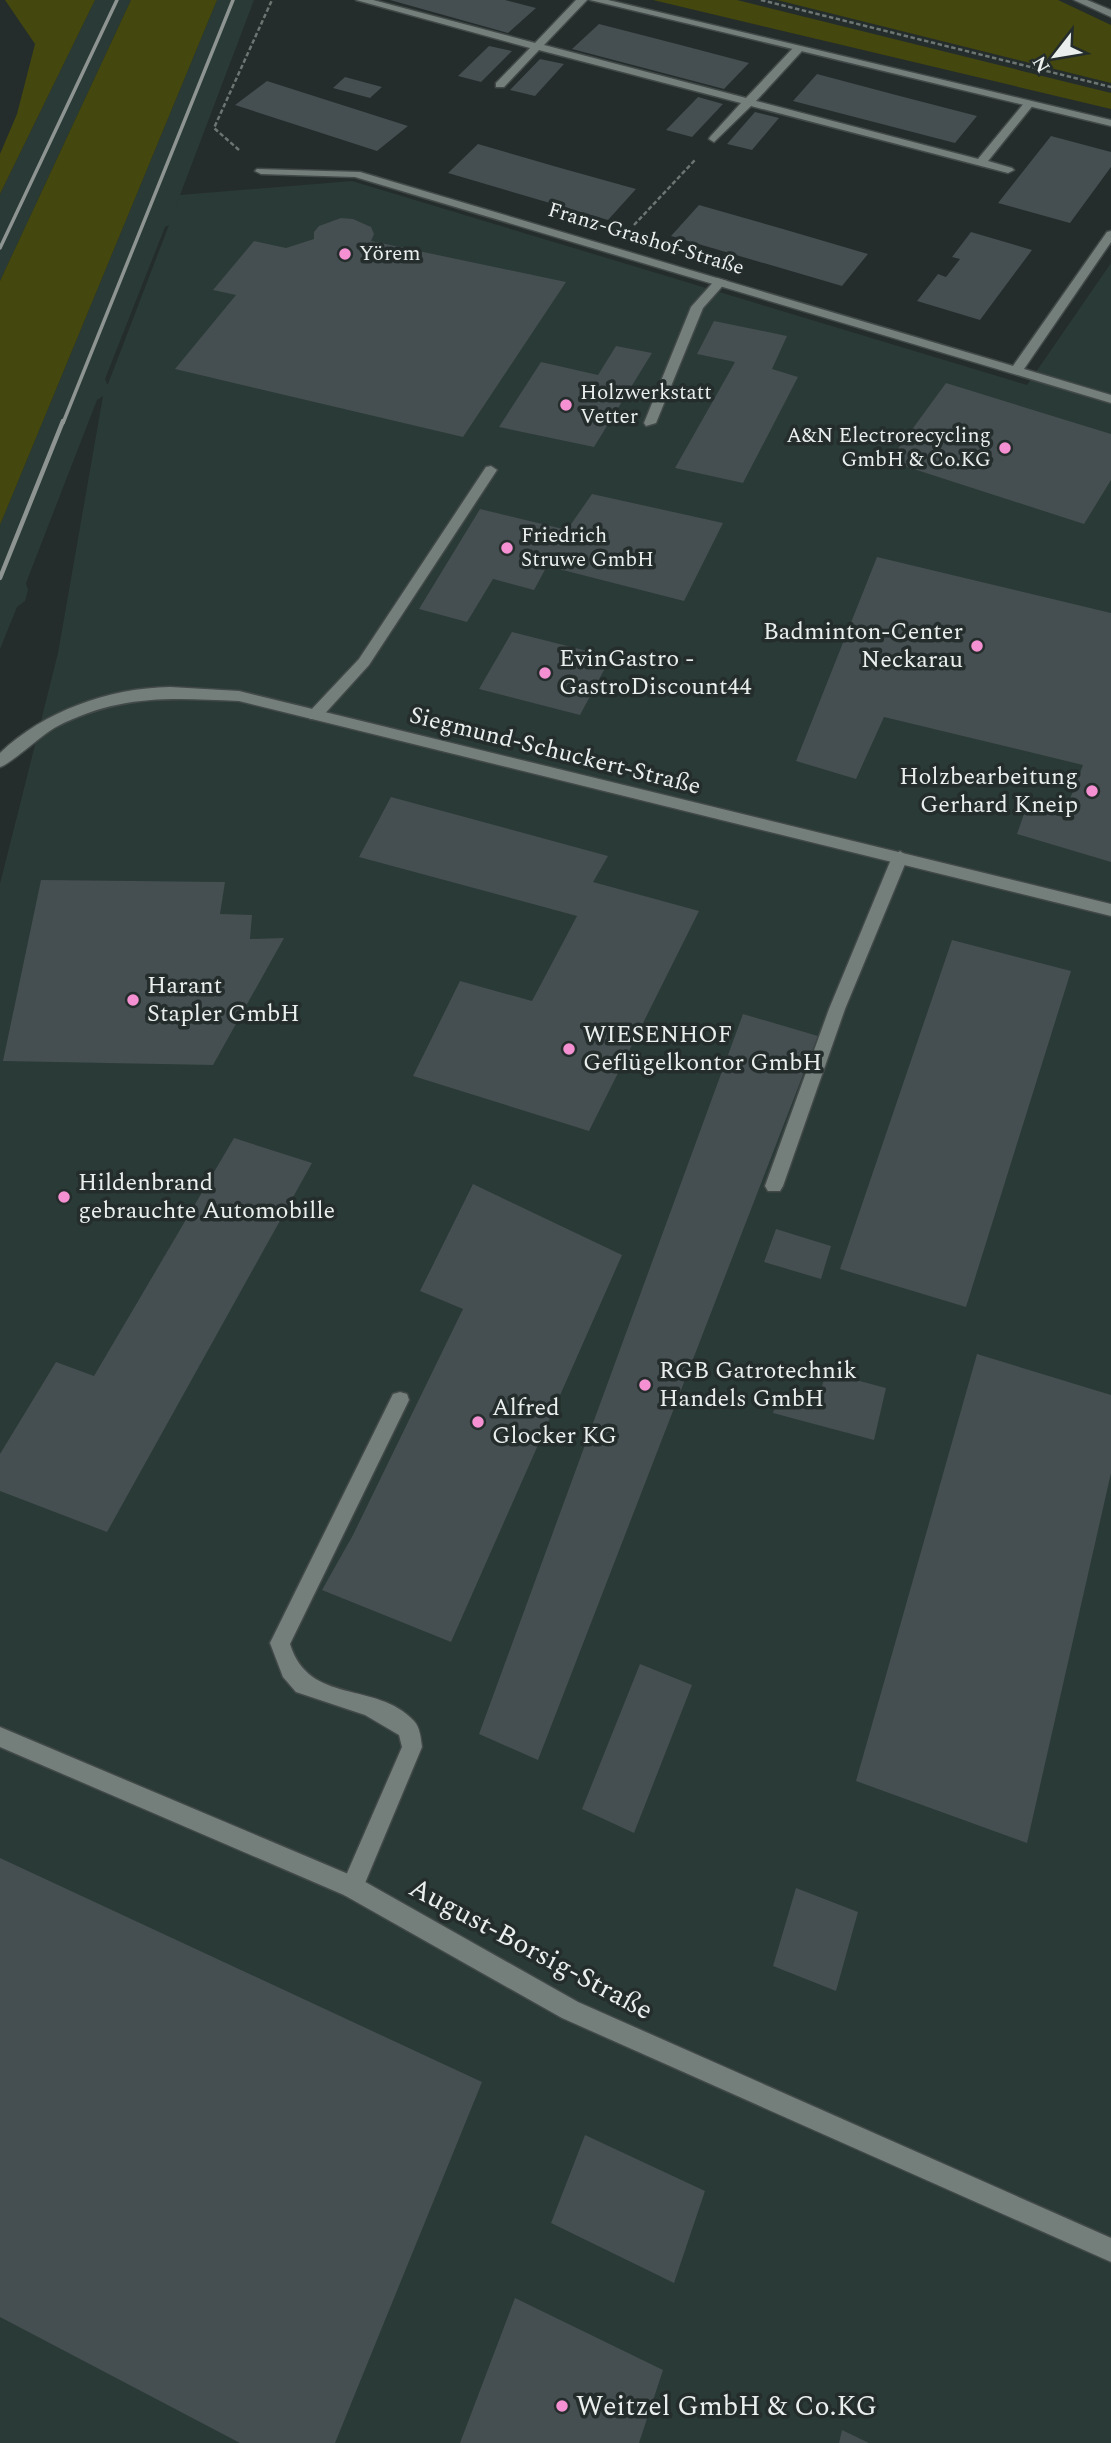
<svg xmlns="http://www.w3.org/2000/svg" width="1111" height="2443" font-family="Spectral,serif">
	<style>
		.built { fill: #2a3a36; fill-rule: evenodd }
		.green { fill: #44470e }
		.building { fill: #454e50 }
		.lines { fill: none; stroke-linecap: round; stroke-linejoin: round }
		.service-casing { stroke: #424948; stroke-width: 3 }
		.minor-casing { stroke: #424948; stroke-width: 3 }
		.path { stroke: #6d7573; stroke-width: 2.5; stroke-dasharray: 4.5 2.5; stroke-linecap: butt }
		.service { fill: #747f7c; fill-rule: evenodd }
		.minor { fill: #747f7c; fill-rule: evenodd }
		.rail-far1 { stroke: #8d9492; stroke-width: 3.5 }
		.rail { stroke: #8d9492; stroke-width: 4.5 }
		.poi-dot { fill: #f591d2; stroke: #242d2b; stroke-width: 2.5 }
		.labels { text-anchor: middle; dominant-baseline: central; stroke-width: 7; stroke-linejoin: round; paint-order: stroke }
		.far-street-label { font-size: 21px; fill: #eaefee; stroke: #242d2b }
		.far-poi-label { font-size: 21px; fill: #eaefee; stroke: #242d2b; text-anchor: start }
		.poi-label { font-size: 24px; fill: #eaefee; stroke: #242d2b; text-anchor: start }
		.street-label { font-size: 24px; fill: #eaefee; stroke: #242d2b }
		.near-street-label { font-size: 28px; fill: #eaefee; stroke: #242d2b }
		.near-poi-label { font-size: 28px; fill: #eaefee; stroke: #242d2b; text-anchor: start }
	</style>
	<rect width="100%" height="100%" fill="#242d2b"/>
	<!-- built -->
	<path class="built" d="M95,0h36l-131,281v-87z
		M217,0h37l-80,211 6,-16 172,-14 675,204 84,-122v2180h-1111v-1559l58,-231 45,-257 -6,4 -71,183 2,7 -3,11 -8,6 -17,42v-124zM169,225l-61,159h-1l-2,-5 60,-152z"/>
	<!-- green -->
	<path class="green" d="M5,0h90l-95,194v-40l17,-40 18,-70z
		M131,0h86l-217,525v-244z
		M653,0h84l374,93v16z
		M777,0h281l53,25v58z"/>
	<!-- building -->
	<path class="building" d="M390,0h115l31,8 -28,25z
		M599,24l74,19 76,20 -25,26 -152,-40z
		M489,46l23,5 -31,31 -23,-6z
		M540,59l24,5 -29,32 -25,-6z
		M817,74l79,21 81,21 -22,27 -162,-42z
		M345,77l37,10 -12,11 -37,-10z
		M267,81l141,45 -31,25 -142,-46z
		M698,97l25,7 -31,33 -26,-7z
		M755,112l24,6 -27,32 -25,-6z
		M1051,136l60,16v15l-41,56 -72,-20z
		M478,144l79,23 79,22 -28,31 -160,-47z
		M699,205l84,24 85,25 -26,32 -171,-50z
		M341,218l12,1 18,8 3,7 -3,7 195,41 -103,155 -288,-68 61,-74 -23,-5 41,-49 32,7 28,-9v-7l5,-6z
		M971,232l61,18 -52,70 -63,-19 21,-27 8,3 14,-18 -8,-2z
		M714,321l73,15 -15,33 26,8 -55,106 -68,-15 60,-106 -38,-8z
		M616,346l36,7 -58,94 -95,-20 42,-65 57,13z
		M946,383l165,51v46l-27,44 -195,-63z
		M592,494l131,29 -39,78 -137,-35 -13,24 -41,-11 -26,43 -48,-13 61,-100 87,21z
		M877,557l234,56v249l-94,-28 9,-26 37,9 20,-52 -199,-48 -28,62 -60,-18z
		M512,632l99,25 -31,58 -101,-26z
		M391,797l217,59 -15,26 106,29 -110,220 -176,-55 47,-95 72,20 45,-85 -218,-59z
		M41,880l184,2 -5,32 32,1 -2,24 34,-1 -71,127 -210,-4z
		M952,940l119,31 -105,336 -126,-38z
		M743,1014l75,22 -280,724 -59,-26z
		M234,1138l78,25 -205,369 -107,-41v-37l56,-92 38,14z
		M473,1184l149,71 -171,387 -129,-52 31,-55 110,-226 -43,-18z
		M776,1229l55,17 -10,33 -57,-17z
		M977,1354l134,41v78l-84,370 -171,-62z
		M826,1372l60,16 -12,52 -101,-27 6,-21 39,9z
		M640,1664l52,21 -58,148 -52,-24z
		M0,1858l482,224 -147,361h-95l-240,-126z
		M796,1888l62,24 -22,79 -63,-25z
		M585,2135l120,56 -31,92 -123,-60z
		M515,2298l148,72 -24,73h-179z
		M842,2430l27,13h-30z"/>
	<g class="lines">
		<!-- service casing -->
		<g class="service-casing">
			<path id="service" d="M356,0h17l162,43 41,-43h11l-43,45 202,53 48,-51h8v4l-46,50 222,58 47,-57 9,2 -46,57 24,7 2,2 -6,3 -257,-67 -37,36 -5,-3 1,-2 31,-34 -202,-53 -35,37h-8v-4l34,-35z
				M1074,0h13l24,10v7z
				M717,278l10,3 -24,27 -47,115 -10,3 -2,-3 47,-116z
				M491,466l6,4 -128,195 -49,54h-10v-8l49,-52 127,-192z
				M900,851l8,6 -63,152 -62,177 -3,5h-12l-3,-5 64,-177 63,-152z
				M400,1392l7,2 2,6 -119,244c19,62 86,36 124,77 6,6 7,18 8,26l-62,148 -8,3 -8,-3 -3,-8 61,-140 -3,-12 -34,-20 -69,-23 -13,-15 -13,-34 123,-249z"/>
		</g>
		<!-- minor casing -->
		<g class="minor-casing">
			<path id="minor" d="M590,0h18l503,120v6z
				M257,169l103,3 653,194 94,-134 4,-1v11l-87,127 87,26v8l-756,-226 -94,-3 -6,-3z
				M170,687l69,4 872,213v12l-872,-215c-69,-3 -119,-7 -183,26 -15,8 -45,37 -56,40v-14c44,-42 109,-65 170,-66z
				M0,1727l360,152 218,123 533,236v24l-549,-244 -218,-123 -344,-148z"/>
		</g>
		<!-- path -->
		<path class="path" d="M761,0l350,87
			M239,150l-25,-22 58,-128
			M634,225l61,-65"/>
		<!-- service -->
		<use href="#service" class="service"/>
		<!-- minor -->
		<use href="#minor" class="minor"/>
		<!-- rail-far1 -->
		<path class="rail-far1" d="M0,248l117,-248
			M63,423l170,-423"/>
		<!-- rail -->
		<path class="rail" d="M0,578l63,-157"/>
	</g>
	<!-- markers -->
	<g class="poi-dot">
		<circle cx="345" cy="254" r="7"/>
		<circle cx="566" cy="405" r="7"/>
		<circle cx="1005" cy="448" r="7"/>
		<circle cx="507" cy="548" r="7"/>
		<circle cx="977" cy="646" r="7"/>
		<circle cx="545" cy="673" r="7"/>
		<circle cx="1092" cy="791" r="7"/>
		<circle cx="133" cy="1000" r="7"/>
		<circle cx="569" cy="1049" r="7"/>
		<circle cx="64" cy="1197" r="7"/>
		<circle cx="645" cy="1385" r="7"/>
		<circle cx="478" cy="1422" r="7"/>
		<circle cx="562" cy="2406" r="7"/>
	</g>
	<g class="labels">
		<!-- far-street labels -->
		<g class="far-street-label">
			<text transform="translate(646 239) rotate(17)">Franz-Grashof-Straße</text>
		</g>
		<!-- far-poi labels -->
		<g class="far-poi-label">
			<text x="359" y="254">Yörem</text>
			<text x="580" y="393">Holzwerkstatt<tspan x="580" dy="24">Vetter</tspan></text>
			<text x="991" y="436" text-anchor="end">A&amp;N Electrorecycling<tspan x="991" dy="24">GmbH &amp; Co.KG</tspan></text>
			<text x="521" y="536">Friedrich<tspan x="521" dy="24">Struwe GmbH</tspan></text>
		</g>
		<!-- poi labels -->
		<g class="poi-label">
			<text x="963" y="632" text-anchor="end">Badminton-Center<tspan x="963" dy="28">Neckarau</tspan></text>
			<text x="559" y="659">EvinGastro -<tspan x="559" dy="28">GastroDiscount44</tspan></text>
			<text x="1078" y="777" text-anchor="end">Holzbearbeitung<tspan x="1078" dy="28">Gerhard Kneip</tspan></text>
			<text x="147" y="986">Harant<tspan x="147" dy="28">Stapler GmbH</tspan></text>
			<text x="583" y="1035">WIESENHOF<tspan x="583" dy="28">Geflügelkontor GmbH</tspan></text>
			<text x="78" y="1183">Hildenbrand<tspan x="78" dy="28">gebrauchte Automobille</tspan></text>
			<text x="659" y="1371">RGB Gatrotechnik<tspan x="659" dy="28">Handels GmbH</tspan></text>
			<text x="492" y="1408">Alfred<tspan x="492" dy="28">Glocker KG</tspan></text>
		</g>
		<!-- street labels -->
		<g class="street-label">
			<text transform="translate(555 751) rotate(14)">Siegmund-Schuckert-Straße</text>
		</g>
		<!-- near-street labels -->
		<g class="near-street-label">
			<text transform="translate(531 1949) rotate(28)">August-Borsig-Straße</text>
		</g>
		<!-- near-poi labels -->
		<g class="near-poi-label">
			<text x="576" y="2406">Weitzel GmbH &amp; Co.KG</text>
		</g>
	</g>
	<!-- north arrow -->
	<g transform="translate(1055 56) rotate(239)" stroke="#242d2b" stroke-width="5" paint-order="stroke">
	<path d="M0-5L12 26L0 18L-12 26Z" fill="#eaefee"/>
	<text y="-10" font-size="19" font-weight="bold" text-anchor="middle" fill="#eaefee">N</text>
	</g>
</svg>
